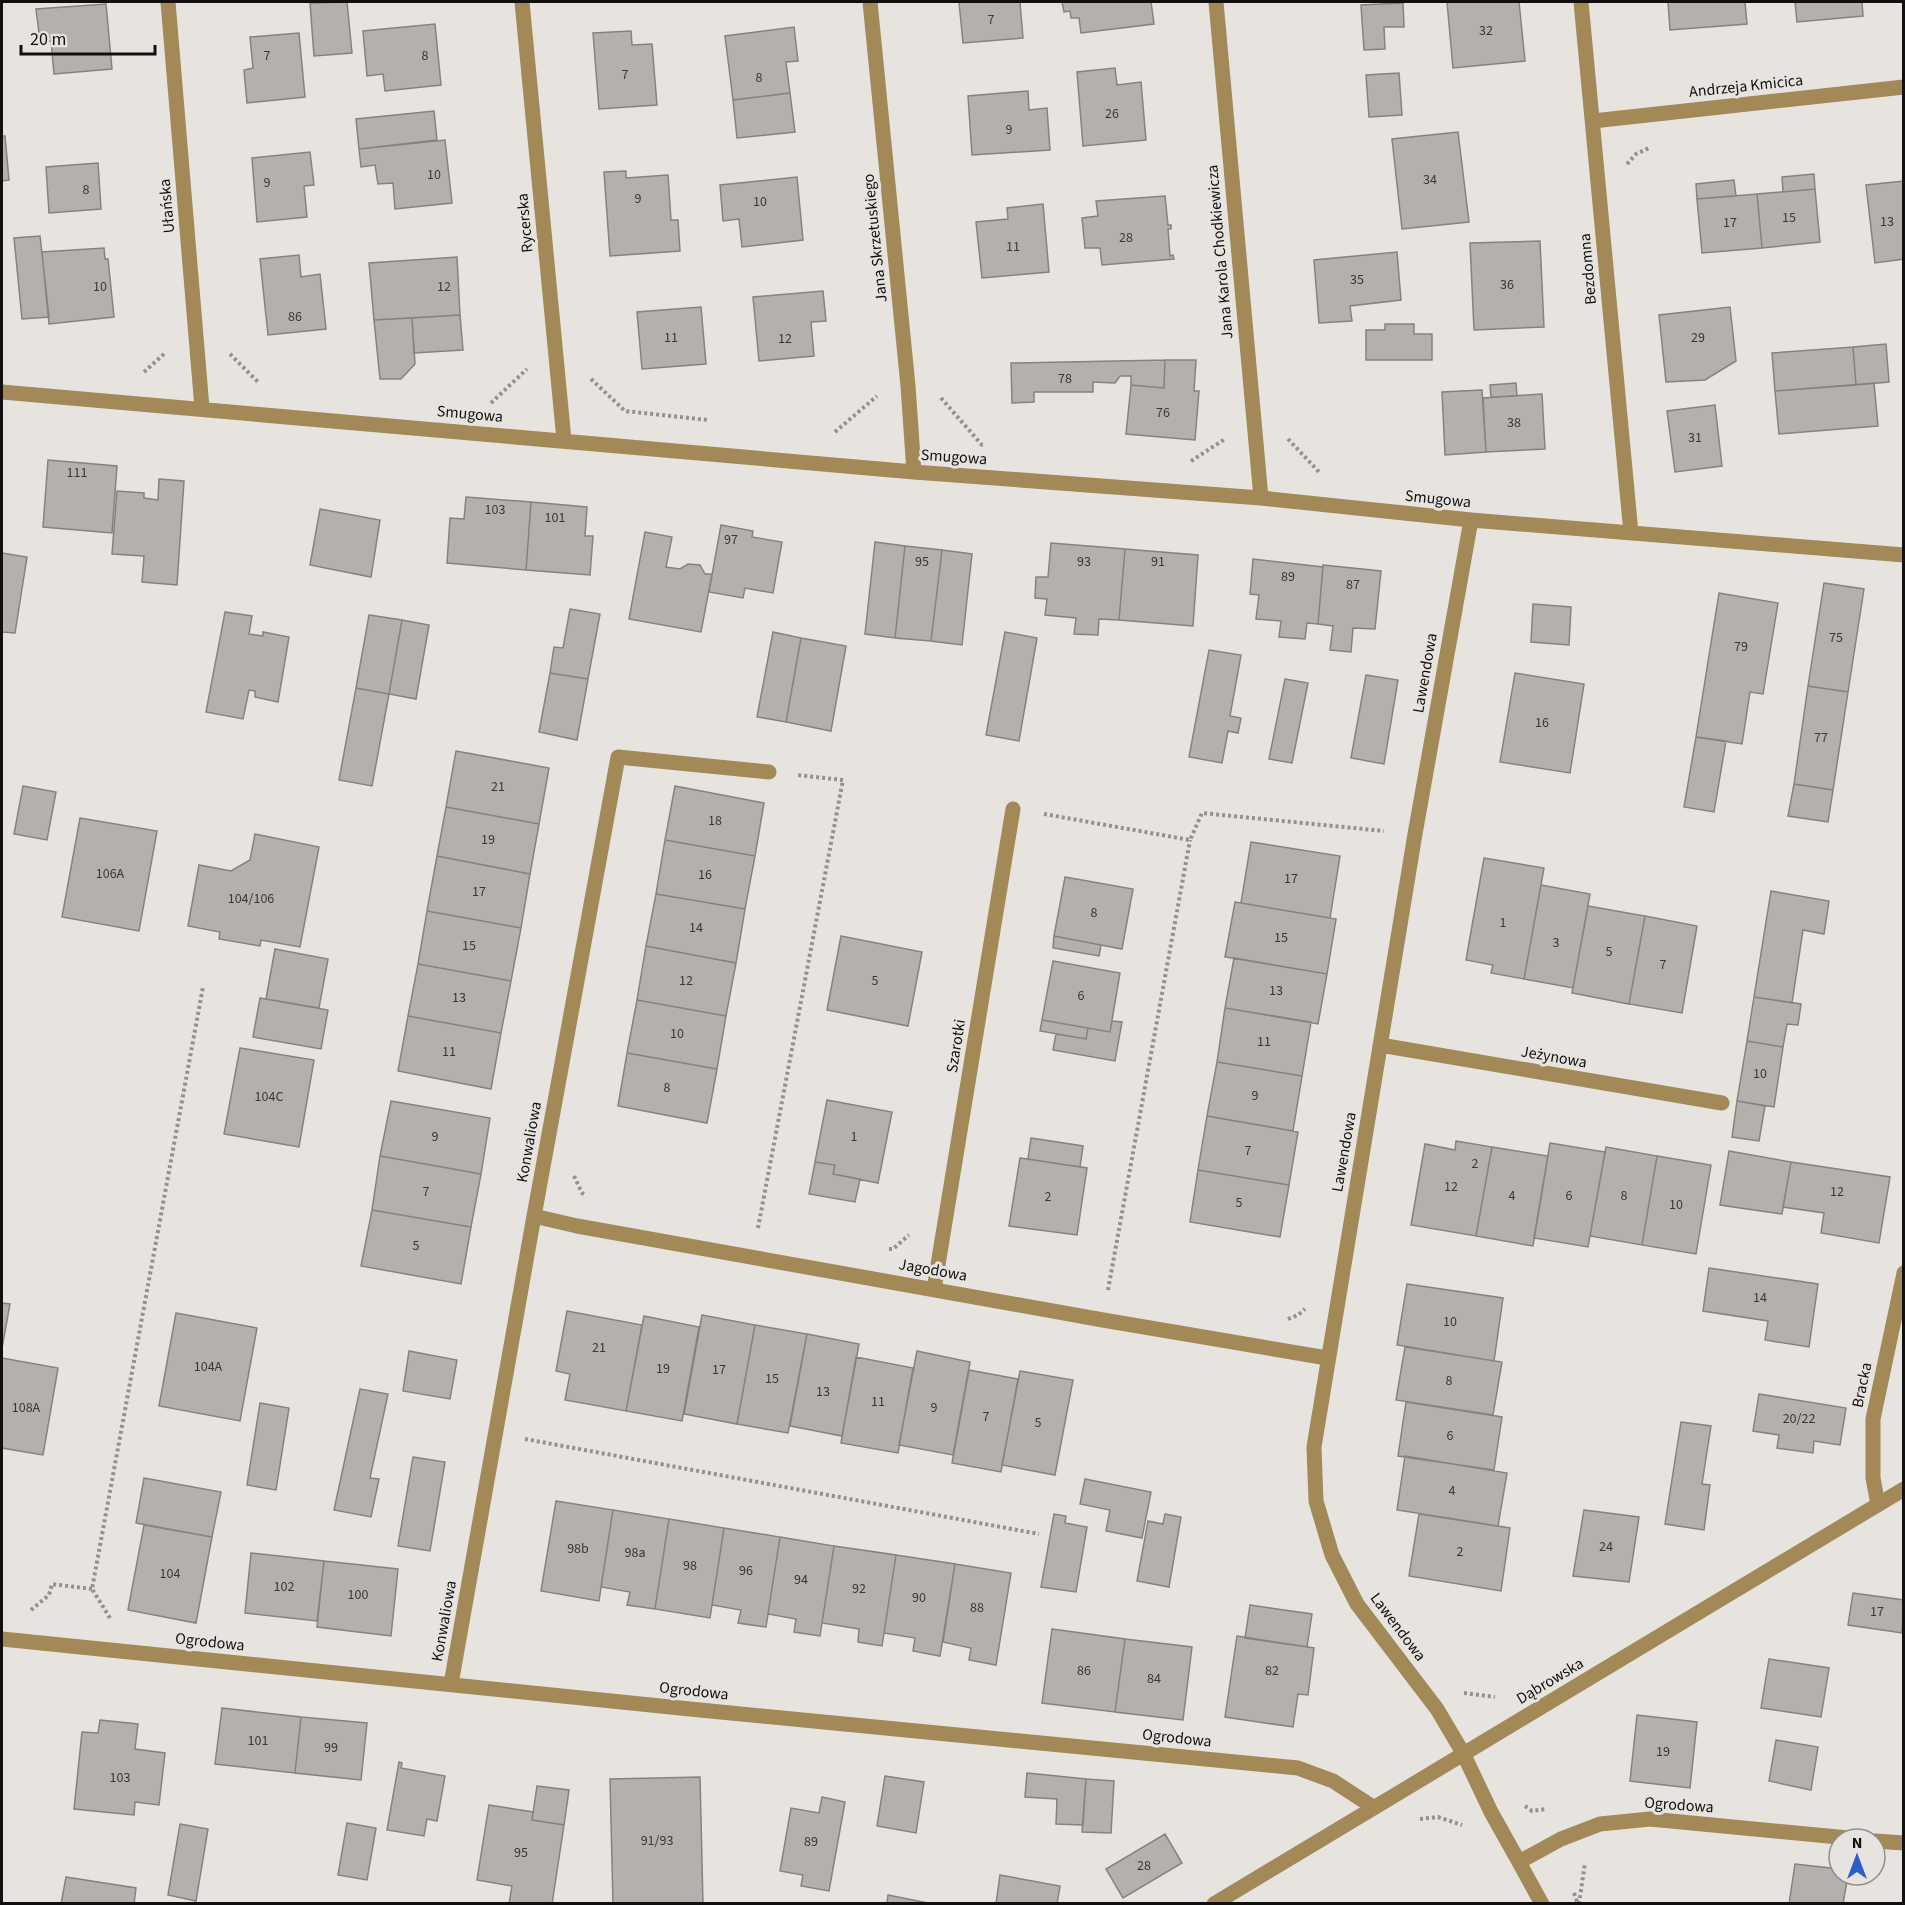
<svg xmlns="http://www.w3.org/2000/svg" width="1905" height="1905" font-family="'Source Sans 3',sans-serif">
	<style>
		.building { fill: #b4b1ac; stroke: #85837e; stroke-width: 1.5 }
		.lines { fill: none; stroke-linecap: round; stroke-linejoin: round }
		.path { stroke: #93918d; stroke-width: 4; stroke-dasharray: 3 3; stroke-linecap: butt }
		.minor { stroke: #a28957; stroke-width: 15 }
		.labels { text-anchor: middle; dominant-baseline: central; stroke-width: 6; stroke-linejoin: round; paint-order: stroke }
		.number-label { font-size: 14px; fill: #3a3836 }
		.street-label { font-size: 16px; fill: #11100e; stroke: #e7e4df }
	</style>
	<rect width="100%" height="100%" fill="#e7e4df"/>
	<!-- building -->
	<path class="building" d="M347,2l5,51 -38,3 -4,-53z
		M959,2h61l3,36 -60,5z
		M1062,2h89l3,22 -73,9 -2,-15h-8l-1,-7 -6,1z
		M1447,2h72l6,59 -72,7z
		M1668,2h77l2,22 -77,6z
		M1795,2h67l1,14 -66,6z
		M1403,3l1,24h-20l1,22 -21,1 -3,-45z
		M106,4l6,65 -58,5 -3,-33h-11l-4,-32z
		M435,24l6,61 -56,6 -2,-17 -16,2 -4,-45z
		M794,27l4,34 -12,1 4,31 -57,7 -8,-64z
		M631,31l1,14 20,-1 5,61 -58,4 -6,-76z
		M299,33l6,64 -58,6 -3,-33 9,-2 -3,-31z
		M1115,68l2,17 24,-3 5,58 -63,6 -6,-74z
		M1399,73l3,42 -33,2 -3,-42z
		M1028,91l1,19 18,-2 3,42 -78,5 -4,-59z
		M790,93l5,39 -58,6 -4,-38z
		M434,111l3,29 -78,9 -3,-30z
		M1458,132l11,90 -67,7 -10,-90z
		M2,136h3l4,44 -7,1z
		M445,140l7,63 -57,6 -2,-26 -15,1 -3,-19 -14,2 -2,-18z
		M310,152l4,33 -10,1 3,31 -50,5 -5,-64z
		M98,163l3,46 -52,4 -3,-46z
		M626,171v7l42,-3 3,45h7l2,31 -70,5 -6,-84z
		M1814,174l1,15 -32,3 -1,-15z
		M797,177l6,63 -61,7 -3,-28 -16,2 -3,-36z
		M1734,180l2,16 -39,3 -1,-15z
		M1904,181v78l-29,4 -9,-78z
		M1815,189l5,53 -58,6 -5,-54z
		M1757,194l5,54 -60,5 -5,-54z
		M1165,196l3,29h3v4h-3l2,27 3,-1 1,4 -72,6 -2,-17h-15l-3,-30 16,-2 -2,-15z
		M1043,204l6,68 -67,6 -6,-56 32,-3 -1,-11z
		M40,236l9,81 -27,2 -8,-81z
		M1540,241l4,86 -70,3 -4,-87z
		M104,248l1,11h3l6,58 -65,7 -7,-72z
		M1397,252l4,48 -51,6 2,15 -33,2 -5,-63z
		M299,255l2,22 19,-3 6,55 -58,6 -8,-76z
		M457,257l3,58 -86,5 -5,-57z
		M823,291l3,30 -15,1 3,34 -55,5 -6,-64z
		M701,307l5,57 -64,5 -5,-57z
		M1730,307l6,54 -31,19 -39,2 -7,-67z
		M460,315l3,35 -49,3 -2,-35z
		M412,318l3,46 -14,15h-21l-6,-59z
		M1385,324h29v10h18v26h-66v-30h19z
		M1886,344l3,38 -33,3 -3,-38z
		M1853,347l3,38 -81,6 -3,-38z
		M1165,360l-1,28 -33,-3v-9h-11l-5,7 -22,-1v10h-59v10l-22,1 -1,-40z
		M1165,360h31l-2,31h5l-4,49 -69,-6 5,-49 33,3z
		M1516,383l1,13 -26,1 -1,-12z
		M1874,383l4,43 -99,8 -4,-43z
		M1482,390l4,62 -41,3 -3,-63z
		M1542,394l3,55 -59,3 -3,-54z
		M1715,405l7,61 -47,6 -8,-61z
		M48,460l69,6 -5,67 -69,-6z
		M159,479l25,2 -7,104 -35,-3 2,-26 -32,-2 5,-63 27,2v5l14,2z
		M466,497l65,5 -5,68 -79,-7 3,-45 14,1z
		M531,502l56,5 -2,29h8l-3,39 -64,-5z
		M320,509l60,11 -9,57 -61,-12z
		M721,525l32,6 -1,6 30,5 -9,51 -28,-5 -2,10 -34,-6z
		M645,532l27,5 -6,30 14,2 8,-5 12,1 5,9h7l-11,58 -72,-13z
		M875,542l30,4 -10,92 -30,-4z
		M1051,543l74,6 -6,71 -20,-1 -1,16 -24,-1 2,-16 -31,-3 2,-16 -12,-1 1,-21h12z
		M905,546l37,4 -11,91 -36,-3z
		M1125,549l73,6 -5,71 -74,-6z
		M942,550l30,4 -10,91 -31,-4z
		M2,553l25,4 -12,76 -13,-1z
		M1253,559l70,8 -5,57 -11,-1 -2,16 -26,-2 2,-16 -25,-2 3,-24 -9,-1z
		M1323,565l58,6 -6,58 -22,-1 -2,24 -21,-2 3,-24 -15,-2z
		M1824,583l40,6 -16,103 -40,-6z
		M1719,593l59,10 -15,91 -13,-2 -8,52 -46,-7z
		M1533,604l38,3 -2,38 -38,-3z
		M570,609l30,5 -12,65 -38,-6 4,-26 9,1z
		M225,612l27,4 -3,18 14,2v-4l26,5 -11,65 -23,-5v-6l-6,-1 -6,29 -37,-7z
		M369,615l33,5 -13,74 -33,-6z
		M402,620l27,5 -13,74 -27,-5z
		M773,632l28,6 -15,84 -29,-5z
		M1005,632l32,6 -18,103 -33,-6z
		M801,638l45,8 -15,85 -45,-9z
		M1209,650l32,5 -11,61 11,2 -3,15 -10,-2 -6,32 -33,-6z
		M550,673l38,6 -11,61 -38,-8z
		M1515,673l69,11 -14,89 -70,-11z
		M1366,675l32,5 -14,84 -33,-6z
		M1285,679l23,4 -16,80 -23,-4z
		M1808,686l40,6 -15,98 -39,-6z
		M356,688l33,6 -17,92 -33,-6z
		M1696,737l30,4 -12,71 -30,-5z
		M456,751l93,17 -10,56 -93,-17z
		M1794,784l39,6 -5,32 -40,-6z
		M23,786l33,6 -9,48 -33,-6z
		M675,786l89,17 -9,53 -90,-16z
		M446,807l93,17 -9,50 -93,-18z
		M80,818l77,13 -18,100 -77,-14z
		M255,834l64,13 -19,100 -39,-7 -1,6 -41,-7 1,-7 -32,-6 11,-61 32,6 19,-11z
		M665,840l90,16 -10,53 -89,-15z
		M1251,842l89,14 -10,62 -89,-15z
		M437,856l93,18 -9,54 -94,-17z
		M1484,858l60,10 -20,111 -33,-6 2,-8 -27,-5z
		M1065,877l68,12 -11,60 -68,-13z
		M1541,885l49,9 -17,94 -49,-9z
		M1771,891l58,10 -5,33 -21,-4 -11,73 -38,-6z
		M656,894l89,15 -9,54 -90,-17z
		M1235,902l101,17 -9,55 -102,-17z
		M1588,906l57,10 -16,88 -57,-11z
		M427,911l94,17 -10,53 -93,-17z
		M1645,916l52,10 -15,87 -53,-9z
		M841,936l81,16 -14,74 -81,-16z
		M1054,936l47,9 -2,11 -46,-8z
		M646,946l90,17 -10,53 -89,-16z
		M275,949l53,10 -9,49 -53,-9z
		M1234,958l93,16 -9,50 -93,-16z
		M1053,961l67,12 -10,59 -68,-12z
		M418,964l93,17 -10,52 -93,-17z
		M1754,997l47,7 -3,21 -11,-1 -4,23 -36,-6z
		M260,998l68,12 -7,39 -68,-12z
		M637,1000l89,16 -9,53 -90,-16z
		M1225,1008l86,14 -9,54 -85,-14z
		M408,1016l93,17 -10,56 -93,-18z
		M1042,1020l46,8 -2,11 -46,-8z
		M1112,1021l10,1 -7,39 -62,-11 3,-16 30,5 2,-11 22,4z
		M1747,1041l36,6 -9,60 -37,-6z
		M240,1048l74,12 -15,87 -75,-13z
		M627,1053l90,16 -10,54 -89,-17z
		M1217,1062l85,14 -9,55 -86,-15z
		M827,1100l65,12 -14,71 -45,-9 2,-9 -20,-3z
		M391,1101l99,17 -9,56 -101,-18z
		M1737,1101l28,5 -6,35 -27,-4z
		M1207,1116l91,16 -9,53 -91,-15z
		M1031,1138l52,8 -3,21 -52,-8z
		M1456,1141l36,6 -16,89 -65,-11 14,-81 30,6z
		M1550,1143l55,9 -17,95 -54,-9z
		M1492,1147l56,9 -15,90 -57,-10z
		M1606,1147l51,9 -15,89 -52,-9z
		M1729,1151l62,11 -9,52 -62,-9z
		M380,1156l101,18 -10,53 -99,-17z
		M1657,1156l54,9 -15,89 -54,-9z
		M1020,1158l67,10 -10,67 -68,-9z
		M815,1162l20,3 -2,9 27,5 -5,23 -46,-8z
		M1791,1162l99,15 -11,66 -58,-10 3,-20 -41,-6z
		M1198,1170l91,15 -9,52 -90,-15z
		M372,1210l99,17 -10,57 -100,-18z
		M1709,1268l109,16 -9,63 -44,-7 3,-19 -65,-10z
		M1407,1284l96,14 -9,63 -97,-16z
		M2,1303l8,1 -8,44z
		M567,1311l75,14 -16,86 -61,-11 5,-26 -14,-3z
		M176,1313l81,15 -17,93 -81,-15z
		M702,1315l53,10 -18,99 -53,-10z
		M644,1316l55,11 -17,94 -56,-10z
		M755,1325l52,9 -19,99 -51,-9z
		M807,1334l52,10 -17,92 -52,-10z
		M1405,1347l97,15 -9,53 -97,-15z
		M409,1351l48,9 -7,39 -47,-8z
		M917,1351l53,11 -17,93 -54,-10z
		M856,1357l57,11 -15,85 -57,-10z
		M2,1358l56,10 -15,87 -41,-7z
		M969,1370l49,9 -17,93 -49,-9z
		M1020,1371l53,9 -18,95 -53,-10z
		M360,1389l28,5 -18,84 9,1 -8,38 -37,-7z
		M1759,1394l87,14 -6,37 -26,-4 -1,12 -36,-5 2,-13 -26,-4z
		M1406,1402l96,15 -8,53 -96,-14z
		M260,1403l29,5 -13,82 -29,-5z
		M1681,1422l30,4 -9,58 8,1 -6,45 -39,-6z
		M1405,1456l102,17 -9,53 -101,-16z
		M413,1457l32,5 -15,89 -32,-5z
		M144,1478l77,14 -9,45 -76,-14z
		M1085,1479l66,13 -9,46 -36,-7 4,-21 -30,-6z
		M556,1501l57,9 -14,91 -58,-10z
		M613,1510l56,9 -14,90 -28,-4 3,-13 -29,-5z
		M1584,1510l55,7 -10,65 -56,-6z
		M1054,1514l12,2 -1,7 22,4 -11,65 -35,-5z
		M1165,1514l16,3 -12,70 -32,-6 11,-60 15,3z
		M1419,1514l91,14 -9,63 -92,-15z
		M669,1519l55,9 -14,90 -55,-9z
		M144,1525l68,12 -16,86 -68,-13z
		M724,1528l56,9 -14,90 -28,-4 3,-13 -29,-5z
		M780,1537l54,9 -14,90 -26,-4 2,-13 -28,-5z
		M834,1546l62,9 -14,91 -24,-4 1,-13 -37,-6z
		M251,1553l73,8 -7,60 -72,-8z
		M896,1555l59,9 -15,92 -27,-5 2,-13 -31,-5z
		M324,1561l74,8 -7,67 -74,-9z
		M955,1564l56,9 -15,92 -27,-5 2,-12 -28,-6z
		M1853,1593l51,7 -2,33 -54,-8z
		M1250,1605l62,9 -5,33 -62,-9z
		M1052,1629l73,10 -10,73 -73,-9z
		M1237,1636l77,12 -6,47 -10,-1 -5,33 -68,-10z
		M1125,1639l67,8 -9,73 -68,-8z
		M1769,1659l60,9 -8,49 -60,-9z
		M222,1708l79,9 -6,56 -80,-9z
		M1637,1715l60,7 -7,66 -60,-7z
		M301,1717l66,6 -6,57 -66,-7z
		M100,1720l38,4 -3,25 30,4 -6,52 -24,-3 -1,13 -60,-6 8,-77 16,1z
		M1776,1740l42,7 -7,43 -42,-9z
		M399,1762l3,1 -1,5 44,8 -8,45 -10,-2 -3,17 -37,-6z
		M1027,1773l59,6 -3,46 -27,-1 1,-25 -32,-2z
		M885,1776l39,6 -8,51 -39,-7z
		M700,1777l3,127h-90l-3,-125z
		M1086,1779l28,2 -3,52 -29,-1z
		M537,1786l32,4 -5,35 -32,-5z
		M822,1797l23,5 -16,89 -28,-5 2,-11 -23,-4 11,-63 28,5z
		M489,1805l44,7 -1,8 32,5 -12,79h-43l3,-18 -35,-6z
		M347,1823l29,5 -9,52 -29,-5z
		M180,1824l28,5 -12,72 -28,-6z
		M1165,1834l17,29 -59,35 -17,-29z
		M1795,1864l44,5v6h9l-5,29h-54z
		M1000,1875l60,11 -3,18h-61z
		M66,1877l70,11 -2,16h-73z
		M888,1895l45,9h-46z"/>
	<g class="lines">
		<!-- path -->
		<path class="path" d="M1627,164l9,-10 13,-6
			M230,354l29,29
			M144,372l21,-19
			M591,379l34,32 83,9
			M941,398l41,47h2
			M491,403l36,-34
			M835,432l42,-36
			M1288,439l32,34
			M1191,461l34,-22
			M1044,814l146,26 12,-27 182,18
			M574,1176l8,17 4,2
			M758,1228l85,-448 -46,-5
			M889,1249h4l16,-14
			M1108,1290l82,-450
			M1288,1319l10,-4 7,-6
			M525,1439l514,95
			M31,1610l18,-15 3,-11 40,5
			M110,1618l-18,-29 111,-602
			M1464,1693l31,4
			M1525,1806l7,5 14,-2
			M1420,1819l18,-2 24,8
			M1574,1893l4,11
			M1579,1904l6,-41"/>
		<!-- minor -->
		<path class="minor" d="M168,2l34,406
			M522,2l42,438
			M870,2l38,384 6,86
			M1216,2l45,496
			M1581,2l50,531
			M1593,121l311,-34
			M2,392l912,80 347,26 210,22 433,35
			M1471,520l-56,314 -101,613 2,54 16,54 25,49 80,105 26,44 28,59 28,50 42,-23 39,-15 50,-5 209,20
			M1380,1045l342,58
			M534,1216l43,10 526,94 224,38
			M934,1289l79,-480
			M1878,1505l-5,-27v-59l31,-146
			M2,1639l698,71 598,58 35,13 40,26
			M451,1684l83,-468 84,-459 151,15
			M1875,1841l29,2
			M1519,1862l23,42
			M1214,1904l690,-415"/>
	</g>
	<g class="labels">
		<!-- number labels -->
		<g class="number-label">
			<text x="991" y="20">7</text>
			<text x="1486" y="31">32</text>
			<text x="267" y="56">7</text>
			<text x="425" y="56">8</text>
			<text x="625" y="75">7</text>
			<text x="759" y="78">8</text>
			<text x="1112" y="114">26</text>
			<text x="1009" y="130">9</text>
			<text x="434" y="175">10</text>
			<text x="1430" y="180">34</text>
			<text x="267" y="183">9</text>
			<text x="86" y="190">8</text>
			<text x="638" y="199">9</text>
			<text x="760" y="202">10</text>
			<text x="1789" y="218">15</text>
			<text x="1887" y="222">13</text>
			<text x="1730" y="223">17</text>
			<text x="1126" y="238">28</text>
			<text x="1013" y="247">11</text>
			<text x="1357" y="280">35</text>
			<text x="1507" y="285">36</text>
			<text x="100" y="287">10</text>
			<text x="444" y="287">12</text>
			<text x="295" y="317">86</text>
			<text x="671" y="338">11</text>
			<text x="1698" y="338">29</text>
			<text x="785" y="339">12</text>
			<text x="1065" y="379">78</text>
			<text x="1163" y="413">76</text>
			<text x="1514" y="423">38</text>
			<text x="1695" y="438">31</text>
			<text x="77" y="473">111</text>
			<text x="495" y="510">103</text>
			<text x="555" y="518">101</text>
			<text x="731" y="540">97</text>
			<text x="922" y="562">95</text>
			<text x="1084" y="562">93</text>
			<text x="1158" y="562">91</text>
			<text x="1288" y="577">89</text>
			<text x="1353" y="585">87</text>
			<text x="1836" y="638">75</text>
			<text x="1741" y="647">79</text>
			<text x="1542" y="723">16</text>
			<text x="1821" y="738">77</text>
			<text x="498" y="787">21</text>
			<text x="715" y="821">18</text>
			<text x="488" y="840">19</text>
			<text x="110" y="874">106A</text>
			<text x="705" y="875">16</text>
			<text x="1291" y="879">17</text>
			<text x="479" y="892">17</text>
			<text x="251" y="899">104/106</text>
			<text x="1094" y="913">8</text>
			<text x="1503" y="923">1</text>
			<text x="696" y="928">14</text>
			<text x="1281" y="938">15</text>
			<text x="1556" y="943">3</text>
			<text x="469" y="946">15</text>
			<text x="1609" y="952">5</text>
			<text x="1663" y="965">7</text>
			<text x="686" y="981">12</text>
			<text x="875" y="981">5</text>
			<text x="1276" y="991">13</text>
			<text x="1081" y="996">6</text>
			<text x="459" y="998">13</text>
			<text x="677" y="1034">10</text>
			<text x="1264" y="1042">11</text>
			<text x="449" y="1052">11</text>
			<text x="1760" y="1074">10</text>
			<text x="667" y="1088">8</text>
			<text x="1255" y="1096">9</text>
			<text x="269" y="1097">104C</text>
			<text x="435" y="1137">9</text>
			<text x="854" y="1137">1</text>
			<text x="1248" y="1151">7</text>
			<text x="1475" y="1164">2</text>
			<text x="1451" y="1187">12</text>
			<text x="426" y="1192">7</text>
			<text x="1837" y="1192">12</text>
			<text x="1512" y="1196">4</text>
			<text x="1569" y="1196">6</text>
			<text x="1624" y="1196">8</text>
			<text x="1048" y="1197">2</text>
			<text x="1239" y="1203">5</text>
			<text x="1676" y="1205">10</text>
			<text x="416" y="1246">5</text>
			<text x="1760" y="1298">14</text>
			<text x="1450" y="1322">10</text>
			<text x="599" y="1348">21</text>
			<text x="208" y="1367">104A</text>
			<text x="663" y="1369">19</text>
			<text x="719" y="1370">17</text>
			<text x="772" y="1379">15</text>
			<text x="1449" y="1381">8</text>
			<text x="823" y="1392">13</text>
			<text x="878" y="1402">11</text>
			<text x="26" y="1408">108A</text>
			<text x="934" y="1408">9</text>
			<text x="986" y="1417">7</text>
			<text x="1799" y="1419">20/22</text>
			<text x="1038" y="1423">5</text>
			<text x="1450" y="1436">6</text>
			<text x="1452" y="1491">4</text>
			<text x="1606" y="1547">24</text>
			<text x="578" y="1549">98b</text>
			<text x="1460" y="1552">2</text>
			<text x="635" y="1553">98a</text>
			<text x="690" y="1566">98</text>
			<text x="746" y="1571">96</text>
			<text x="170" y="1574">104</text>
			<text x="801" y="1580">94</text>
			<text x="284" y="1587">102</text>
			<text x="859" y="1589">92</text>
			<text x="358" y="1595">100</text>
			<text x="919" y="1598">90</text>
			<text x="977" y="1608">88</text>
			<text x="1877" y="1612">17</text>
			<text x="1084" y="1671">86</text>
			<text x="1272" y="1671">82</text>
			<text x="1154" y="1679">84</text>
			<text x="258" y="1741">101</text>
			<text x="331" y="1748">99</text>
			<text x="1663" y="1752">19</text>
			<text x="120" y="1778">103</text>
			<text x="657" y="1841">91/93</text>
			<text x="811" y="1842">89</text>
			<text x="521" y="1853">95</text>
			<text x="1144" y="1866">28</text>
		</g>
		<!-- street labels -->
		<g class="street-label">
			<text transform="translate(1746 86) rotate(-6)">Andrzeja Kmicica</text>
			<text transform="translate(167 206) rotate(-95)">Ułańska</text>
			<text transform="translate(525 223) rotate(-95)">Rycerska</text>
			<text transform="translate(875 238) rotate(-96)">Jana Skrzetuskiego</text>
			<text transform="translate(1220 252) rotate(-95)">Jana Karola Chodkiewicza</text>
			<text transform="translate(1588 269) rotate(-95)">Bezdomna</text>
			<text transform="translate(470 414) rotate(5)">Smugowa</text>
			<text transform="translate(954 457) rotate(4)">Smugowa</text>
			<text transform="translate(1438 499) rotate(6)">Smugowa</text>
			<text transform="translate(1425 673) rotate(-80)">Lawendowa</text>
			<text transform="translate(956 1046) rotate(-81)">Szarotki</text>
			<text transform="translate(1554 1057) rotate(10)">Jeżynowa</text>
			<text transform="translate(529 1142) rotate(-80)">Konwaliowa</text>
			<text transform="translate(1344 1152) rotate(-80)">Lawendowa</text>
			<text transform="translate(933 1270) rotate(10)">Jagodowa</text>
			<text transform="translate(1862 1385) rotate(-78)">Bracka</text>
			<text transform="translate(444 1621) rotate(-80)">Konwaliowa</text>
			<text transform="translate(1398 1627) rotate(53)">Lawendowa</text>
			<text transform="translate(210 1642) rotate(6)">Ogrodowa</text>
			<text transform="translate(1550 1681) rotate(-31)">Dąbrowska</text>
			<text transform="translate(694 1691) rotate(6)">Ogrodowa</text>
			<text transform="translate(1177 1738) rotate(6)">Ogrodowa</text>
			<text transform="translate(1679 1805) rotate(4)">Ogrodowa</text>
		</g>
	</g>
	<!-- border -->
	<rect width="1905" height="1905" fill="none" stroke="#11100e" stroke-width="6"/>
	<!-- north arrow -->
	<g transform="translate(1857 1857)"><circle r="28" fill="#e7e4df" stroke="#918f8b" stroke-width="1.5"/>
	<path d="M0-4.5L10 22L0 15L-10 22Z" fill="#2d5ccb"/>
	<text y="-9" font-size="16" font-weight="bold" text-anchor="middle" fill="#11100e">N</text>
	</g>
	<!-- scale -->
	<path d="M21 45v9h134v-9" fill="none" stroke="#11100e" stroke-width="3"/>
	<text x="30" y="45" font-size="18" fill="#11100e" stroke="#e7e4df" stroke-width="4.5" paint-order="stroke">20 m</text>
</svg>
